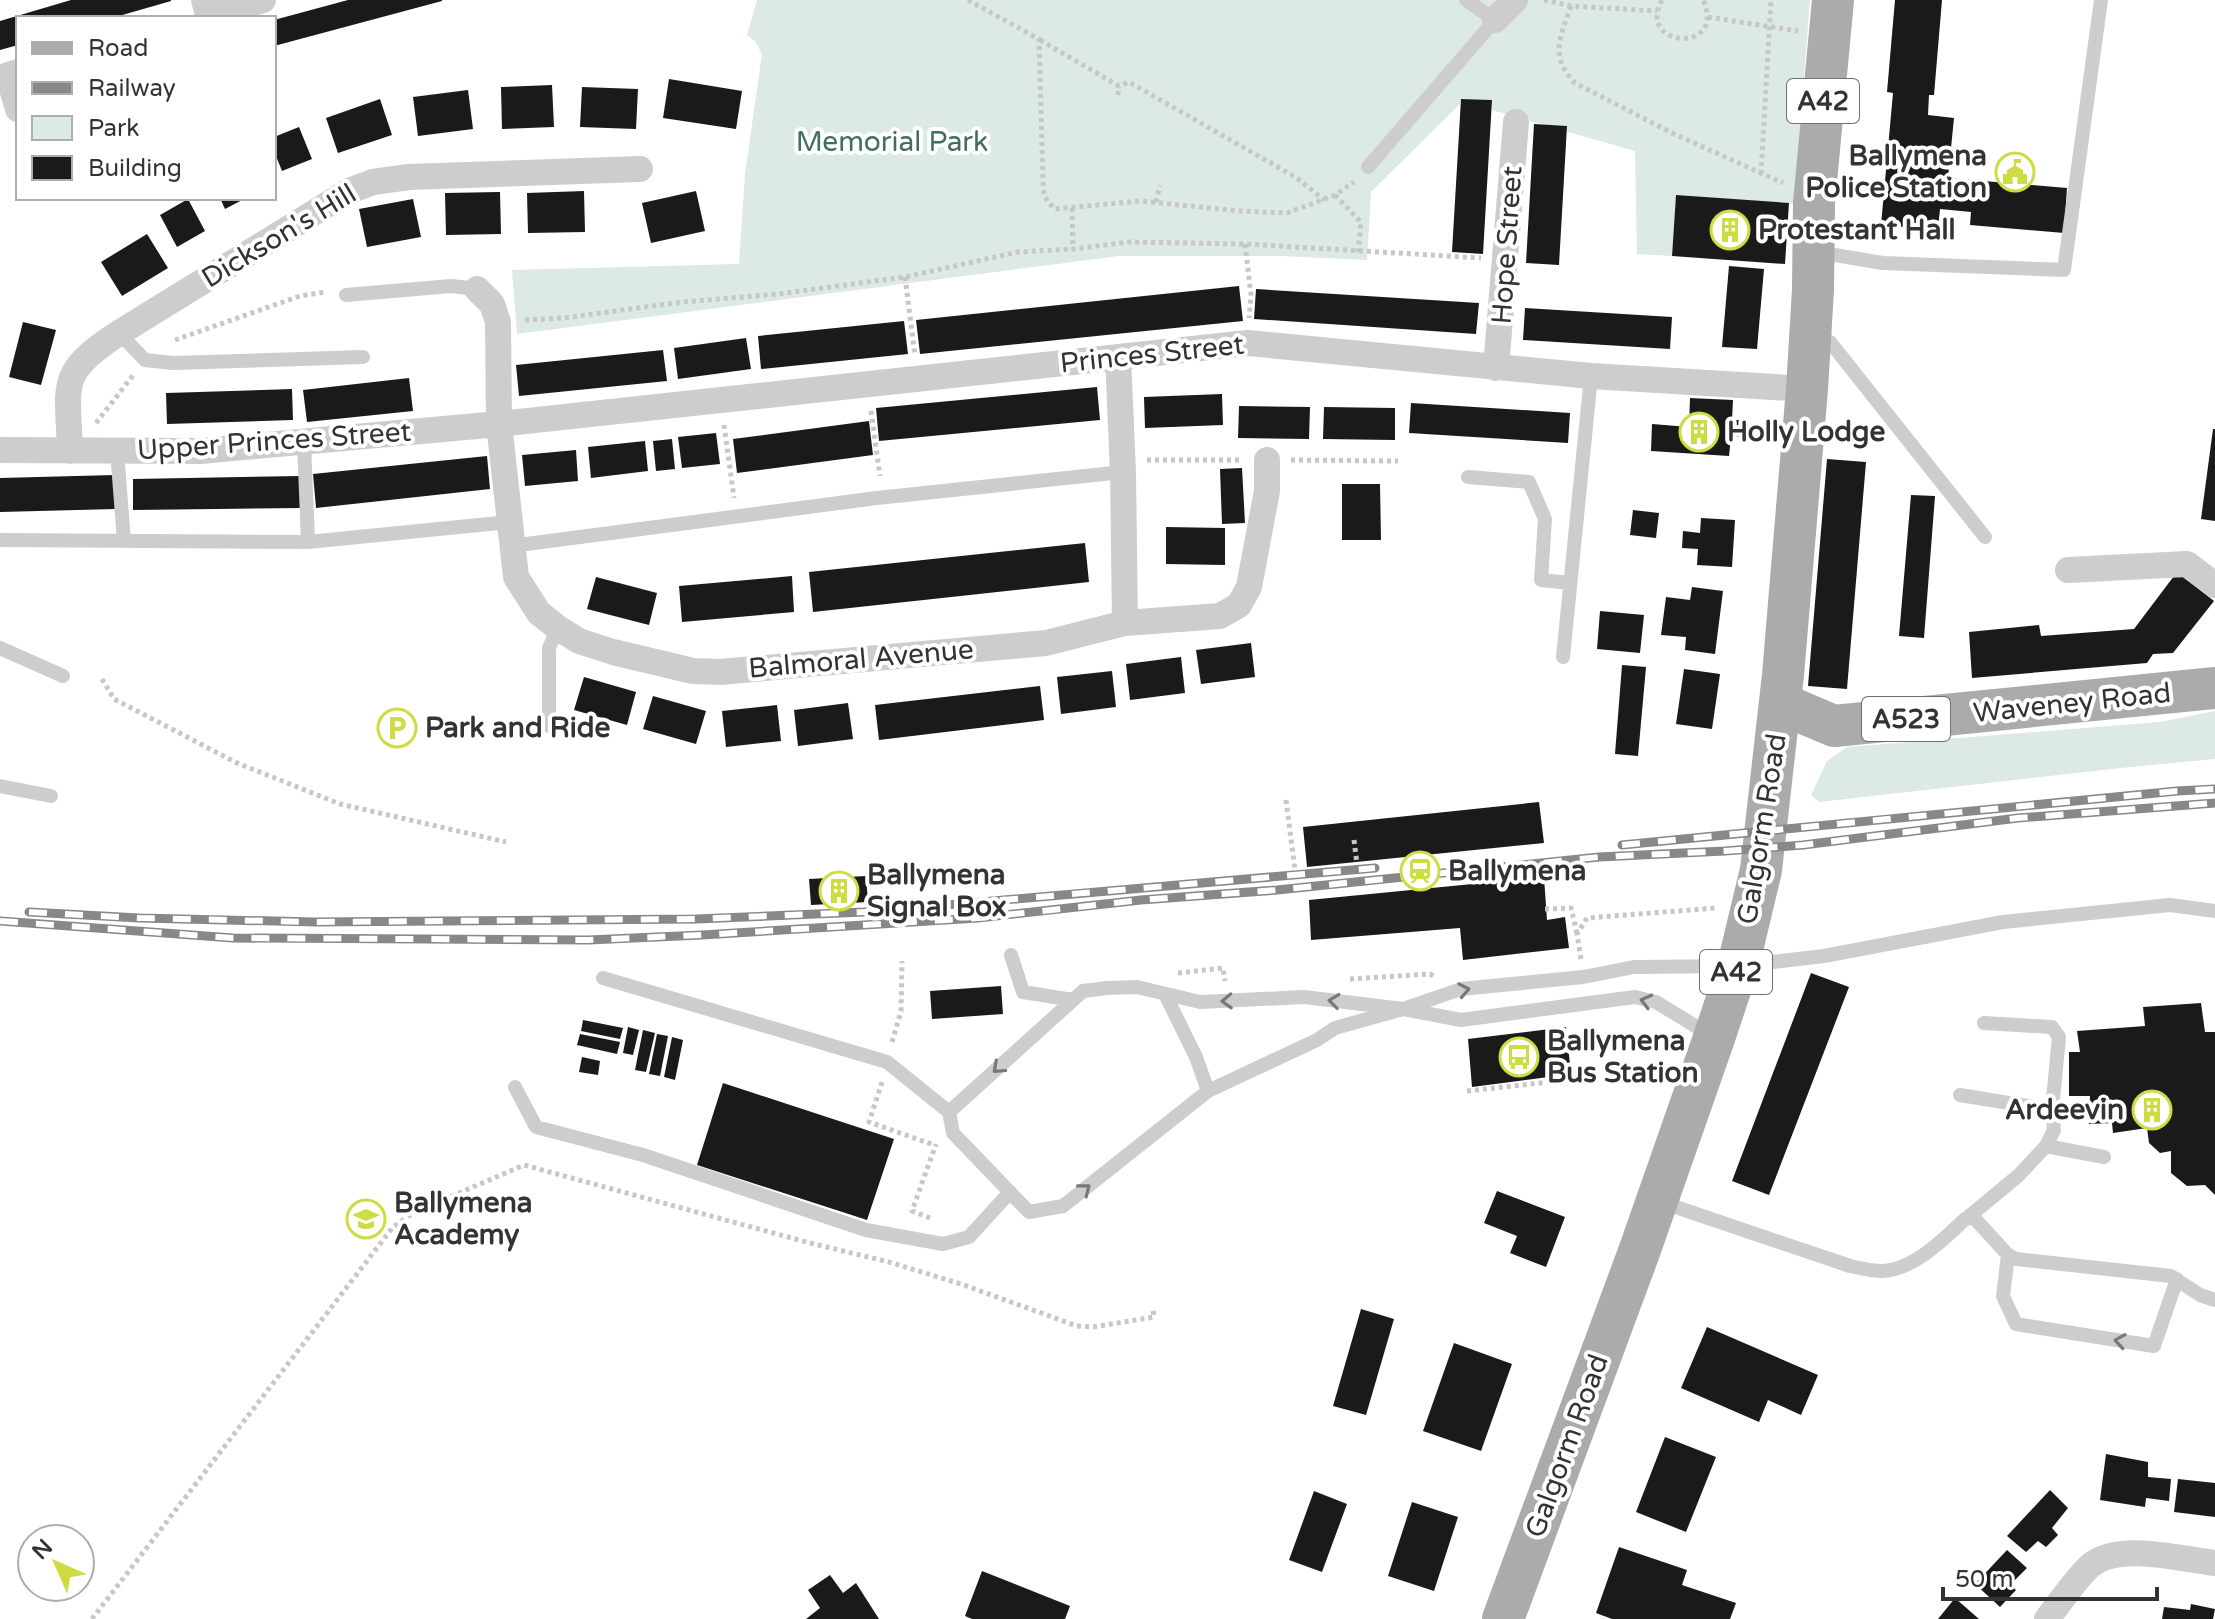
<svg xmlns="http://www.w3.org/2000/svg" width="2215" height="1619" font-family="'Varela Round',sans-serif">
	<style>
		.green { fill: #dce9e4 }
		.building { fill: #1a1a1a }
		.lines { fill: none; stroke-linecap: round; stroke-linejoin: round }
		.path { stroke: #c7c7c7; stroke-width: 5; stroke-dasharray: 4 4; stroke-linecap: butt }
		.lane { stroke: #cdcdcd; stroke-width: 14 }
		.street { stroke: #cdcdcd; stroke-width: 26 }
		.primary { stroke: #ababab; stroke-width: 42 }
		.rail-casing { stroke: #888; stroke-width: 9 }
		.rail { stroke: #fff; stroke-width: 6; stroke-dasharray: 18; stroke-linecap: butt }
		.oneway { stroke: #787878 }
		.labels { text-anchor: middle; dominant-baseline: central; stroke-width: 8; stroke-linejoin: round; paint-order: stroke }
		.shield { fill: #fff; stroke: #707070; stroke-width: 2 }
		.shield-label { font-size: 26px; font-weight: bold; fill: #333 }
		.park-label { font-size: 28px; fill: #426d5f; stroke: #fff }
		.poi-label { font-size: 28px; font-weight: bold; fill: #333; stroke: #fff; text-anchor: start }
		.street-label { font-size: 28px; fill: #333; stroke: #fff }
	</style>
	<rect width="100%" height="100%" fill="#fff"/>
	<!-- green -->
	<path class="green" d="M757,0h1053l-16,204 -118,-9 -4,61 -35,-2 -2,-103 -143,-41v-10l-31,-1 -1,5 -89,88 -4,68 -86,-4h-162l-602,78 -5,-64 227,-6 6,-90 17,-120 -7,-13 -8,-6z
		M2215,711v48l-94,9 -302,34 -8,-7 16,-34 20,-14 313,-25z"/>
	<!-- building -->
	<path class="building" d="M71,0h100v1l-59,17h-94v27l-18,5v-29z
		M348,0h94v1l-168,45v-26z
		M1895,0h47l-8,95h-5l-1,20 26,3 -6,60 119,10 -3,45 -94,-8 1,-13 -31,-3 -2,21 -57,-5 12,-132 -6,-1z
		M669,79l73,12 -6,38 -73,-11z
		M552,85l2,42 -52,2 -1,-42z
		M582,87l56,2 -2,40 -56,-2z
		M468,90l5,39 -55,7 -5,-39z
		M380,99l12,36 -54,18 -12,-35z
		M1461,99l31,1 -9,154 -31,-2z
		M1534,124l33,2 -8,139 -33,-2z
		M299,127l13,32 -30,12 -8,-20v-14z
		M584,191l1,41 -57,1 -1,-40z
		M696,191l9,40 -54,12 -9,-40z
		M500,192l1,42 -55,1 -1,-42z
		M1676,195l113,8 -4,61 -113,-8z
		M220,198h26l-21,11z
		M188,199l17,32 -28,16 -17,-32z
		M413,199l8,38 -54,10 -8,-38z
		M147,234l21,34 -46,28 -21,-34z
		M1729,266l35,3 -7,80 -35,-2z
		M1239,286l4,35 -323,33 -4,-34z
		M1256,289l223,14 -3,31 -222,-15z
		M1525,308l147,9 -2,32 -147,-9z
		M904,321l4,33 -147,15 -3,-33z
		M23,322l33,8 -15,55 -32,-8z
		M746,338l5,31 -73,10 -4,-31z
		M663,350l4,31 -148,15 -3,-31z
		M409,378l4,33 -106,11 -4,-32z
		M1097,387l3,33 -221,21 -3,-33z
		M292,389l1,31 -126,4 -1,-31z
		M1222,394l1,31 -78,3 -1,-31z
		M1690,398l43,2 -1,20h14v17h-15l-2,19 -78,-5 1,-27 37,3z
		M1411,403l159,10 -2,30 -159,-10z
		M1239,406l71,1 -1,32 -71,-1z
		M1324,407l71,1v32l-72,-1z
		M869,421l4,34 -136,18 -4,-34z
		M2213,429h2v92l-14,-2z
		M716,433l4,31 -38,4 -4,-31z
		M672,439l3,30 -19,2 -3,-30z
		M645,441l3,30 -57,7 -3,-31z
		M576,450l2,31 -53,5 -3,-31z
		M487,456l3,33 -174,19 -3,-34z
		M1827,459l39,3 -19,227 -39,-3z
		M1242,468l3,55 -23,1 -2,-55z
		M115,475l1,34 -116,3v-34z
		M301,476v32l-168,2v-31z
		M1342,484h38l1,56h-39z
		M1911,495l24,1 -11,142 -25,-2z
		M1633,510l26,3 -3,25 -26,-3z
		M1701,518l34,2 -3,47 -35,-2 1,-16 -16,-1 1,-17 17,2z
		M1166,527l59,1v37l-59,-1z
		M1085,543l4,39 -276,30 -4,-40z
		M2177,572l37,29 -41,52 -20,1 -6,9 -175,15 -3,-46 70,-7 2,11 93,-7z
		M792,576l2,36 -112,10 -3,-36z
		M596,577l61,16 -8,32 -62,-16z
		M1692,587l31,4 -8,63 -30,-4 1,-13 -25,-2 5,-38 24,3z
		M1600,611l44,4 -4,38 -43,-4z
		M1251,643l4,34 -54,7 -5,-34z
		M1181,657l4,36 -55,7 -4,-36z
		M1622,665l24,2 -8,89 -23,-2z
		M1684,669l36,5 -8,55 -36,-5z
		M1112,671l4,36 -55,7 -4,-37z
		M584,677l52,15 -9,33 -53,-15z
		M1040,686l4,34 -165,20 -4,-35z
		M653,696l53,15 -10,33 -53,-15z
		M848,703l5,36 -55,7 -4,-36z
		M777,705l4,36 -55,6 -4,-36z
		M1539,802l5,41 -237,24 -4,-40z
		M866,876l2,26 -57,3 -2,-26z
		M1544,877l3,43 18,-3 4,31 -106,12 -3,-32 -149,12 -2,-40z
		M1811,973l38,14 -80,208 -37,-14z
		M1001,986l2,28 -71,5 -2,-28z
		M2201,1003l4,29h10v163l-10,-10 -18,1 -16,-13v-22l-11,2 -11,-10 -2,-15 -34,5 -1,-10 -23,1 1,-28h-21v-44h11l-3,-21 68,-5 -2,-19z
		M583,1020l40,8 -3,11 -39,-8z
		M628,1027l11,3 -6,25 -10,-2z
		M1566,1027l5,47 -99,13 -4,-48z
		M643,1030l12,3 -9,39 -11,-2z
		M580,1034l40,8 -3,12 -40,-9z
		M657,1034l11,2 -8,40 -11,-2z
		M672,1037l11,3 -8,40 -11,-3z
		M582,1057l18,4 -2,14 -19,-3z
		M723,1083l171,56 -27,81 -170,-55z
		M1497,1191l68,26 -19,50 -36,-14 7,-17 -33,-13z
		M1361,1309l33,10 -28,96 -33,-9z
		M1707,1327l111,48 -17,40 -33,-15 -9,22 -78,-34z
		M1454,1343l58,21 -31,87 -58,-20z
		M1665,1437l51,20 -30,75 -50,-20z
		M2106,1454l42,8v15l23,2 -2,22 -23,-3 -1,9 -45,-7z
		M2178,1479l37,4v34l-41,-5z
		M2050,1490l18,18 -16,20 6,7 -12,12 -8,-6 -12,11 -19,-16z
		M1314,1491l33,13 -25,68 -33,-12z
		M1412,1502l46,15 -24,74 -46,-15z
		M1619,1547l68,23 -5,15 54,18 -6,16h-118l-16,-6z
		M2007,1550l20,18 -17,17 6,5 -16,17 -25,-23z
		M982,1571l88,35 -5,13h-93l-7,-3z
		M830,1575l13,18 13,-10 23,36h-73l14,-11 -12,-18z
		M1955,1598l24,21h-41z
		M2191,1604l24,5 -2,10h-51l2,-12 26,3z"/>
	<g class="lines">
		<!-- path -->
		<path class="path" d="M968,0l71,39 4,141 1,16 10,13 86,-8 100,10 47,2 48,-18 19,-13
			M1544,0l27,6 86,5
			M1662,0c-27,48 66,54 41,0
			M1571,6c-11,32 -22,50 4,77l99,51 109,49
			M1708,17l90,14
			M1040,40l79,46 10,-4 168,96 27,22
			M1118,95l1,-9
			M1761,174l10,-174
			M1335,195l26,27 -3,30
			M1156,202l4,-17
			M1072,208l1,41
			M1245,244l6,51 -2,23
			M905,277l10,79
			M525,320l38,-2 120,-16 95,-8 127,-17 113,-25 55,-3 55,-7 117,2 236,14
			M175,340l125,-44 25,-4
			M871,411l9,65
			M96,423l38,-49
			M724,425l10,73
			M1147,460h94
			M1291,460l107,1
			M102,679l12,20 123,64 103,41 166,38
			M1286,800l9,70
			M1354,840l3,24
			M1545,909l26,-1 6,25
			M1581,959l-4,-25 10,-16 129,-10
			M1178,973l45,-5 2,13
			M1350,979l80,-5 5,3
			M892,1042l9,-31 1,-50
			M882,1082l-13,40 65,23
			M1467,1091l110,-12
			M930,1218l-18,-7 24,-67
			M92,1619l301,-392 20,-14 111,-48 286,78 79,19 72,22 116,42 16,1 61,-10 -1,-7"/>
		<!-- lane -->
		<path class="lane" d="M1368,167l127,-147 -29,-20
			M1817,252l66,11 181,7 37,-270
			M346,295l105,-9 26,3
			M119,333l26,27 28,3 190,-6
			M1813,335l17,7 155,195
			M304,442l4,100
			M117,451l7,90
			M1468,477l61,5 16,37 -4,61 29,3
			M0,540l308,2 201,-20
			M511,546l366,-48 246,-26
			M0,648l63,28
			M1563,657l28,-281
			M549,726v-78l9,-20
			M0,786l51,10
			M1011,955l12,37 50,8
			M603,978l284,84 62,50
			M1165,994l31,63 12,34
			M1710,1035l-54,-33 -21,-5 -174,23 -58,-11 -99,-12 -104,5 -63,-15 -30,1 -24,3 -134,121 4,21 76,79 34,-6 145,-115 109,-51 18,-12 68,-19 58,-20 122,-12 51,-10 104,-1 86,-10 179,-34 167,-17 45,6
			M515,1087l21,40 107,28 223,75 77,14 26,-7 41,-45
			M1960,1095l92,15
			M2046,1146l58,11
			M1661,1202l189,64c10,2 20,5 31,5 31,0 63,-32 84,-52l5,-2 6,3 32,35 8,4 155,17 29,19 15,5
			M1966,1219l53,-44 27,-29 8,-16 -2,-20 7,-73 -7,-10 -68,-4
			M2008,1255l-5,41 13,28 138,22 23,-67"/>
		<!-- street -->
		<path class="street" d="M204,0l4,15 55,-15
			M1495,20l20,-20
			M18,72l-10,3 10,34
			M477,289l15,15 6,18 1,102 17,153 23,36 19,15 21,13 34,11 80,19 27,1 326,-29 79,-20 -2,-151 -5,-115
			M1496,368l20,-246
			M0,450l200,1 299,-27 749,-81 343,33 216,13
			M70,451c-2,-67 -13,-78 49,-118l230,-142 24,-9 36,-5 231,-8
			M2068,570l119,-6 28,21
			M1125,623l95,-7 19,-11 10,-18 18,-96v-31
			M2047,1619c12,-15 30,-42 44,-54 29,-23 89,-6 124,-2"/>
		<!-- primary -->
		<path class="primary" d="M1780,703l54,23 381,-38
			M1503,1619l136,-367 75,-214 24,-72 23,-96 22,-195 24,-286 6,-99 1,-87 19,-203"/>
		<!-- rail casing -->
		<g class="rail-casing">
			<path id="rail" d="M1622,845l555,-54 38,-2
				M29,912l110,6 176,4 381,-3 168,-7 511,-44
				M0,921l233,17 355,2 114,-5 276,-17 163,-18 136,-10 322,-33 126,-6 78,-6 215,-27 197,-15"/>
		</g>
		<!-- rail -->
		<use href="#rail" class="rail"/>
	</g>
	<!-- one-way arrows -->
	<defs><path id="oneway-chevron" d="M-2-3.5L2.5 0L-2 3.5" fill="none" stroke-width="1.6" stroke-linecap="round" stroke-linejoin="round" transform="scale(2)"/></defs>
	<g class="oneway">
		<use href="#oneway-chevron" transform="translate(1464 990) rotate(-11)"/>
		<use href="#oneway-chevron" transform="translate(1227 1001) rotate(178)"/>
		<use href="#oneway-chevron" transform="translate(1334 1001) rotate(-173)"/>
		<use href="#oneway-chevron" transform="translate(1646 1001) rotate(-165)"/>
		<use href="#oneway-chevron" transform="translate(998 1068) rotate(138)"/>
		<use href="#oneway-chevron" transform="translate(1085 1189) rotate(-38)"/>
		<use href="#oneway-chevron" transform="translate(2120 1341) rotate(-171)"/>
	</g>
	<!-- icons -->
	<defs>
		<g id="civic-ring" transform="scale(2)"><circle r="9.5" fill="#fff" stroke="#cedc42" stroke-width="1.5"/><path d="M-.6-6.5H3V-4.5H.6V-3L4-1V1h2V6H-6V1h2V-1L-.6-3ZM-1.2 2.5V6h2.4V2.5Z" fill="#cedc42"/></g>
		<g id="building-ring" transform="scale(2)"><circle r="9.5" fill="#fff" stroke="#cedc42" stroke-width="1.5"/><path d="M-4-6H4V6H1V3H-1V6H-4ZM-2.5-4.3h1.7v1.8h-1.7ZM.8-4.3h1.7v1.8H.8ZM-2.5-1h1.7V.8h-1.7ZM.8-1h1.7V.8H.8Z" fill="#cedc42"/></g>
		<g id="parking-ring" transform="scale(2)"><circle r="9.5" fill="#fff" stroke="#cedc42" stroke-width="1.5"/><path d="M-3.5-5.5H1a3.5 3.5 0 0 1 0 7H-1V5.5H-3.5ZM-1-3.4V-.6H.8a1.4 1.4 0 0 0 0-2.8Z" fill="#cedc42"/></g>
		<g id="station-ring" transform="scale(2)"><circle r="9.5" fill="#fff" stroke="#cedc42" stroke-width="1.5"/><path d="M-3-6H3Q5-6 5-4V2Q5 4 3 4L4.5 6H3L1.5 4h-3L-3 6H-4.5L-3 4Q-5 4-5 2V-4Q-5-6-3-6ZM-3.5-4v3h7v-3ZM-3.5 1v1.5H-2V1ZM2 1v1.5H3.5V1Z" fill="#cedc42"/></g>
		<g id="bus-ring" transform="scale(2)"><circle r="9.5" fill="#fff" stroke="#cedc42" stroke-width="1.5"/><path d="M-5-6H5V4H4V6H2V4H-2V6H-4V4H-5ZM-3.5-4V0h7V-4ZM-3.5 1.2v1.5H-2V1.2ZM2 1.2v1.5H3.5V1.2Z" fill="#cedc42"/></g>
		<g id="school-ring" transform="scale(2)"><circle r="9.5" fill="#fff" stroke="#cedc42" stroke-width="1.5"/><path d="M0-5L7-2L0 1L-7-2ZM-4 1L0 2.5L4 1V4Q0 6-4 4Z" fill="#cedc42"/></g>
	</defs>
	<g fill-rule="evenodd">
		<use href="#civic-ring" x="2015" y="172"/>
		<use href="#building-ring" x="1730" y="230"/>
		<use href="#building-ring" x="1699" y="432"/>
		<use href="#parking-ring" x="397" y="728"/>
		<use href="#station-ring" x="1420" y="871"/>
		<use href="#building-ring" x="839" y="891"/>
		<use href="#bus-ring" x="1519" y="1057"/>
		<use href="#building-ring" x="2152" y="1110"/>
		<use href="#school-ring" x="366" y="1219"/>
	</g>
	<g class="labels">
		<!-- shield labels -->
		<g class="shield">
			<rect x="1787" y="79" width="72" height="44" rx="6"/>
			<rect x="1862" y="697" width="88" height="44" rx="6"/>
			<rect x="1700" y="950" width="72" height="44" rx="6"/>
		</g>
		<g class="shield-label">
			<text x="1823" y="101">A42</text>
			<text x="1906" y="719">A523</text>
			<text x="1736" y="972">A42</text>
		</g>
		<!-- park labels -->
		<g class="park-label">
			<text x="892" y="142">Memorial Park</text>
		</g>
		<!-- poi labels -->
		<g class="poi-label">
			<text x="1987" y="156" text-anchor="end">Ballymena<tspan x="1987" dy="32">Police Station</tspan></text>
			<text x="1758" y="230">Protestant Hall</text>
			<text x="1727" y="432">Holly Lodge</text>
			<text x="425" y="728">Park and Ride</text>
			<text x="1448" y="871">Ballymena</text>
			<text x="867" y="875">Ballymena<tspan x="867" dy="32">Signal Box</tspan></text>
			<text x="1547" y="1041">Ballymena<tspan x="1547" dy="32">Bus Station</tspan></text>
			<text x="2124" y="1110" text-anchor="end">Ardeevin</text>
			<text x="394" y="1203">Ballymena<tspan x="394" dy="32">Academy</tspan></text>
		</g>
		<!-- street labels -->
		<g class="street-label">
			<text transform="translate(279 236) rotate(-31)">Dickson's Hill</text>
			<text transform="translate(1507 245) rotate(-86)">Hope Street</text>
			<text transform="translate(1152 354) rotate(-6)">Princes Street</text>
			<text transform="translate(274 441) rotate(-4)">Upper Princes Street</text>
			<text transform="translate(861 659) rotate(-5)">Balmoral Avenue</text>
			<text transform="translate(2072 703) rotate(-6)">Waveney Road</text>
			<text transform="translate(1762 829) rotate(-81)">Galgorm Road</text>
			<text transform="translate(1567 1446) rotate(-70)">Galgorm Road</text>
		</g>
	</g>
	<!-- legend -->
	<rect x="16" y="16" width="260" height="184" fill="#ffffff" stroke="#adadad" stroke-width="2"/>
	<rect x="32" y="42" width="40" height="12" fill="#ababab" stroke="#adadad" stroke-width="2"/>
	<text x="88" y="56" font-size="24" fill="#333333">Road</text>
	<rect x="32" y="82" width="40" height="12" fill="#888888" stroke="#adadad" stroke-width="2"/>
	<text x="88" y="96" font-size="24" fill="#333333">Railway</text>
	<rect x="32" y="116" width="40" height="24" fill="#dce9e4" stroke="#adadad" stroke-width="2"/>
	<text x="88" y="136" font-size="24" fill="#333333">Park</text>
	<rect x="32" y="156" width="40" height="24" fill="#1a1a1a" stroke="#adadad" stroke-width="2"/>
	<text x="88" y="176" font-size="24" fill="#333333">Building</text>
	<!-- north arrow -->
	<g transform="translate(56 1563) rotate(315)"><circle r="38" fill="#ffffff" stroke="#adadad" stroke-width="2"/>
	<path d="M0-6L14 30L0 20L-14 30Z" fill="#cedc42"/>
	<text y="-12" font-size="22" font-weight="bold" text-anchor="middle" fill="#333333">N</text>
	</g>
	<!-- scale -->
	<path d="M1943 1587v12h214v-12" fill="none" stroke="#333333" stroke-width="4"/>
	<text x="1955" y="1587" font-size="24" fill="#333333" stroke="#ffffff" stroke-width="6" paint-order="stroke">50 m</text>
</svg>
